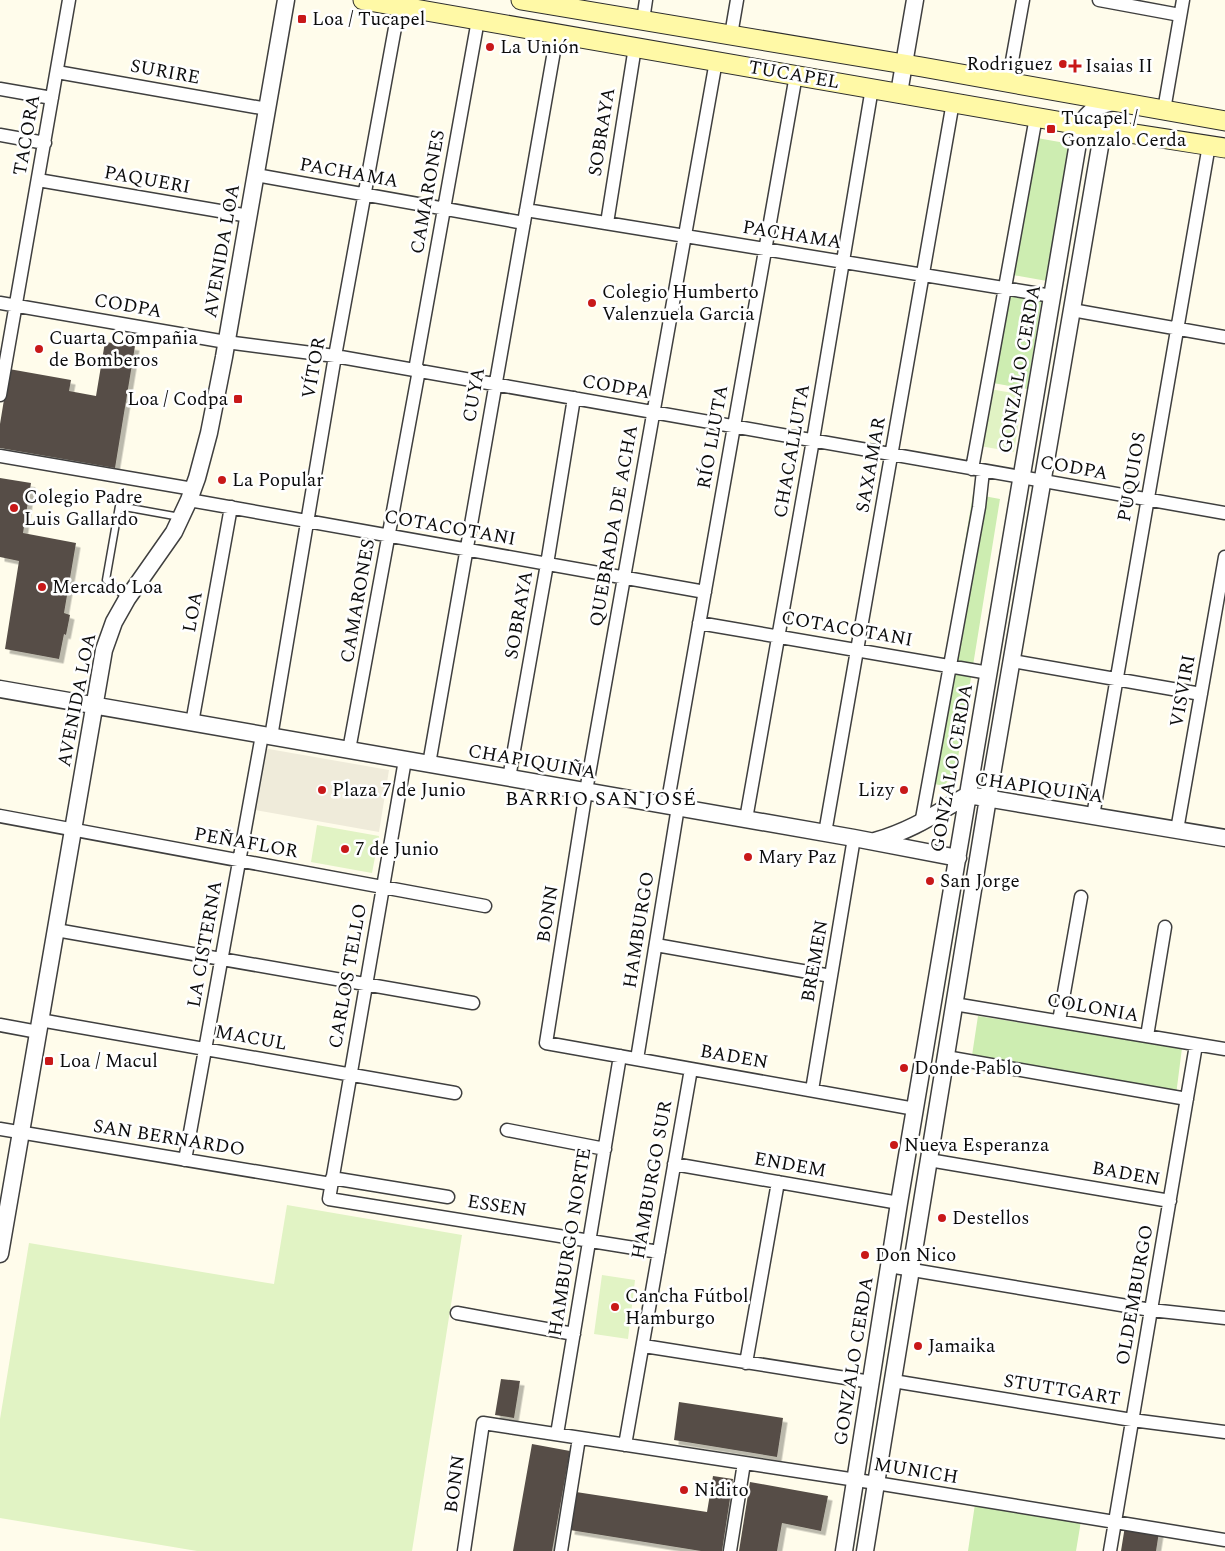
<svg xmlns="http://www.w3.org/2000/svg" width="1225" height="1551" font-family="Spectral,serif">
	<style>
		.green { fill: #cdedb1 }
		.pitch { fill: #e1f3c4 }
		.plaza { fill: #efebda }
		.building { fill: #564e47; filter: url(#shadow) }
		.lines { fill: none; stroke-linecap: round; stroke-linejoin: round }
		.service-casing { stroke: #3f3f3f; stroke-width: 9 }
		.minor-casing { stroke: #3f3f3f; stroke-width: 15 }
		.tertiary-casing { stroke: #3f3f3f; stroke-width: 19 }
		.secondary-casing { stroke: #2e2e2e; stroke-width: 21 }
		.service { stroke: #fff; stroke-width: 6 }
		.minor { stroke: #fff; stroke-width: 12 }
		.tertiary { stroke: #fff; stroke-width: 16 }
		.secondary { stroke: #fff9a6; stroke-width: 19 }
		.poi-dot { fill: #c81818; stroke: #fff; stroke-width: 2 }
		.labels { text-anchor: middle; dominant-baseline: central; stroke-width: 5; stroke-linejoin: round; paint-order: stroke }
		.poi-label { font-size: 19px; fill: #0c0c0c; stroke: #fff; text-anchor: start }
		.street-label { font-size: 19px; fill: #0c0c0c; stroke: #fff }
		.neighbourhood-label { font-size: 20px; letter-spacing: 1px; fill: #0c0c0c; stroke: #fff }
	</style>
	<defs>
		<filter id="shadow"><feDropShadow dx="4.5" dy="4.5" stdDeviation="0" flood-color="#0004"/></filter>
	</defs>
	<rect width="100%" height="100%" fill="#fffceb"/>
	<!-- green -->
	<path class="green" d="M1037,138l34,6 -24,137 -34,-6z
		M1009,292l33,6 -15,91 -34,-6z
		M973,494l27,5 -43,265 -4,10 -9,12 -19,-4z
		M978,1016l204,32 -6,47 -205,-33z
		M975,1504l106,17 -5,30h-108z"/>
	<!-- pitch -->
	<path class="pitch" d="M990,389l33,6 -9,57 -34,-6z
		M317,825l62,11 -7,37 -61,-11z
		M287,1205l175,30 -50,316h-215l-197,-33v-99l29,-176 245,41z
		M602,1275l33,5 -7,59 -34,-5z"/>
	<!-- plaza -->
	<path class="plaza" d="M263,748l126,22 -10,62 -124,-22z"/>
	<!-- building -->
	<path class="building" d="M105,342l30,4 -20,122 -115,-20v-24l9,-55 62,11 -2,11 27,5z
		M0,478l31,5 -8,50 53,10 -12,70 6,2 -4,20 -2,-1 -5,25 -54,-10 14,-88 -19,-4z
		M501,1379l19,2 -6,37 -19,-3z
		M679,1402l104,16 -6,39 -103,-17z
		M532,1444l38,7 -18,100h-39z
		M713,1476l20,3 -11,72h-21l-131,-21 6,-38 131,20z
		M750,1482l78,14 -7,35 -39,-8 -5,28h-38z
		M1125,1526l34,6 -3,19h-35z"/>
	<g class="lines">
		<!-- service casing -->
		<g class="service-casing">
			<path id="service" d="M127,598l-21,-18 13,-74 61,11"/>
		</g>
		<!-- minor casing -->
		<g class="minor-casing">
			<path id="minor" d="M1099,0l81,15
				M643,20l3,-20
				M731,35l6,-35
				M716,61l-130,730 -40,252 369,66
				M57,72l210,37
				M1008,83l15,-83
				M0,89l52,9
				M1164,110l19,-110
				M0,135l45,8
				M256,175l268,48
				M38,180l211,36
				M526,210l526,86
				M607,223l28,-176
				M0,303l226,39 109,14 890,157
				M1072,310l153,27
				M415,370l63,-350
				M0,395l69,-395
				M0,456l193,33
				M972,469l64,-352
				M189,500l516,92
				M699,623l290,50
				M1012,661l189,33
				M192,723l39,-216
				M271,737l64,-381 64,-350
				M349,750l70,-380
				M405,760l-76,439 330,53
				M429,764l128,-730
				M509,778l38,-214 27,-166
				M667,806l129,-731
				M0,816l485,90
				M1093,816l116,-671
				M746,819l67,-379 59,-352
				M921,824l58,-317 4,-36
				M1177,830l48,-273
				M825,833l128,-731
				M56,930l417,73
				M656,945l175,31
				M954,1004l271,45
				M40,1020l415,73
				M1059,1021l22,-124
				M0,1025l38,7
				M1147,1036l18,-109
				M946,1057l241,42
				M637,1059l41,-252
				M812,1090l42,-252
				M0,1129l331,55
				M507,1130l98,19
				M185,1160l77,-425
				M929,1160l241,41
				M674,1164l225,39
				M332,1178l116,19
				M889,1266l262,44 74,8
				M457,1313l117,21
				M644,1346l227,36
				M746,1363l32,-181
				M893,1381l239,39 93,12
				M557,1434l63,-378
				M625,1445l66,-376
				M464,1551l19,-128 393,60 349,57
				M561,1551l18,-113
				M730,1551l14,-88
				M1110,1551l86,-506"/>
		</g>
		<!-- tertiary casing -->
		<g class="tertiary-casing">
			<path id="tertiary" d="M899,93l16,-93
				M0,689l854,149 104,20
				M875,841c38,-11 60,-27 93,-46l257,43
				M0,1254l104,-604 10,-28 13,-23 47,-67 15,-32 8,-22 12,-45 15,-76 62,-357
				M844,1551l55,-348 182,-1078c7,-14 18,-21 34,-23
				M865,1551l123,-753 115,-669"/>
		</g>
		<!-- secondary casing -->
		<g class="secondary-casing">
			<path id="secondary" d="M363,0l740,129 122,19
				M521,0l401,67 303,54"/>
		</g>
		<!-- service -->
		<use href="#service" class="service"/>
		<!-- minor -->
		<use href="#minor" class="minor"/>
		<!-- tertiary -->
		<use href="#tertiary" class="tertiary"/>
		<!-- secondary -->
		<use href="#secondary" class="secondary"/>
	</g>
	<!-- markers -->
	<g class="poi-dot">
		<rect x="297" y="14" width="10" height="10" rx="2.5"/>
		<circle cx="490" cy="47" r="5"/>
		<circle cx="1063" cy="64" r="5"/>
		<path d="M1072.5 58.5h5v5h5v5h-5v5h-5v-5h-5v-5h5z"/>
		<rect x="1046" y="124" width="10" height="10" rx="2.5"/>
		<circle cx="592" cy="303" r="5"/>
		<circle cx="39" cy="349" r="5"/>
		<rect x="233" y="394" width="10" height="10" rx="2.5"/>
		<circle cx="222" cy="480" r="5"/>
		<circle cx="14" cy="508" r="5"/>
		<circle cx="42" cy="587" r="5"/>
		<circle cx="322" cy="790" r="5"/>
		<circle cx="904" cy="790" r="5"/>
		<circle cx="345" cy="849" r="5"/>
		<circle cx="748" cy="857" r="5"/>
		<circle cx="930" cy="881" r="5"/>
		<rect x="44" y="1056" width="10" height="10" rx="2.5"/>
		<circle cx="904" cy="1068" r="5"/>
		<circle cx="894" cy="1145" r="5"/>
		<circle cx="942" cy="1218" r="5"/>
		<circle cx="865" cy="1255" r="5"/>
		<circle cx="615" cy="1307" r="5"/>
		<circle cx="918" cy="1346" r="5"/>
		<circle cx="684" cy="1490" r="5"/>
	</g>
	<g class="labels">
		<!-- poi labels -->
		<g class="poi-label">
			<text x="312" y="19">Loa / Tucapel</text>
			<text x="500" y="47">La Unión</text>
			<text x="1053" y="64" text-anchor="end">Rodriguez</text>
			<text x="1085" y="66">Isaias II</text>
			<text x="1061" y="118">Tucapel /<tspan x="1061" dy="22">Gonzalo Cerda</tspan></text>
			<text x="602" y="292">Colegio Humberto<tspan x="602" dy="22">Valenzuela Garcia</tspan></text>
			<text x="49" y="338">Cuarta Compañia<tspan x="49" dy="22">de Bomberos</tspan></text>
			<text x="228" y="399" text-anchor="end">Loa / Codpa</text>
			<text x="232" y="480">La Popular</text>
			<text x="24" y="497">Colegio Padre<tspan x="24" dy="22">Luis Gallardo</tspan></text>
			<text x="52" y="587">Mercado Loa</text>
			<text x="332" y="790">Plaza 7 de Junio</text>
			<text x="894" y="790" text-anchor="end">Lizy</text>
			<text x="355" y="849">7 de Junio</text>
			<text x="758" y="857">Mary Paz</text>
			<text x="940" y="881">San Jorge</text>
			<text x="59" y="1061">Loa / Macul</text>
			<text x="914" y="1068">Donde Pablo</text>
			<text x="904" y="1145">Nueva Esperanza</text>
			<text x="952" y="1218">Destellos</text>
			<text x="875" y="1255">Don Nico</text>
			<text x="625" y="1296">Cancha Fútbol<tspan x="625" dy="22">Hamburgo</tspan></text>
			<text x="928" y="1346">Jamaika</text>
			<text x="694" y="1490">Nidito</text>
		</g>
		<!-- street labels -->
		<g class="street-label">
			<text transform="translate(165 72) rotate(10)">SURIRE</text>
			<text transform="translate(794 75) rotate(10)">TUCAPEL</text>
			<text transform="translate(602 132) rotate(-81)">SOBRAYA</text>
			<text transform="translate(27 135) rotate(-80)">TACORA</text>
			<text transform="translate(349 173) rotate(10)">PACHAMA</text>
			<text transform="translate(147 180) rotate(10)">PAQUERI</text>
			<text transform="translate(428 192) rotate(-80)">CAMARONES</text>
			<text transform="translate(792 235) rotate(9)">PACHAMA</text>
			<text transform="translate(222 251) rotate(-80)">AVENIDA LOA</text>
			<text transform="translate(128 306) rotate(10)">CODPA</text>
			<text transform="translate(314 368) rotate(-80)">VÍTOR</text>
			<text transform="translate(1020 369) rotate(-80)">GONZALO CERDA</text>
			<text transform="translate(616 387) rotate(10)">CODPA</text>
			<text transform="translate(474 395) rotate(-80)">CUYA</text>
			<text transform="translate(713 437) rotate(-80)">RÍO LLUTA</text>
			<text transform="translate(792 451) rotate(-80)">CHACALLUTA</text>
			<text transform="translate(871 465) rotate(-80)">SAXAMAR</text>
			<text transform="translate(1074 468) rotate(10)">CODPA</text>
			<text transform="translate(1132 477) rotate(-80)">PUQUIOS</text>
			<text transform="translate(614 526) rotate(-80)">QUEBRADA DE ACHA</text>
			<text transform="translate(450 528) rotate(10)">COTACOTANI</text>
			<text transform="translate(358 601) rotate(-80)">CAMARONES</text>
			<text transform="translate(193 612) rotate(-80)">LOA</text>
			<text transform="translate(519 615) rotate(-80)">SOBRAYA</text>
			<text transform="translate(847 629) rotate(10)">COTACOTANI</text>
			<text transform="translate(1183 691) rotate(-80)">VISVIRI</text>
			<text transform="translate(77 700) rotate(-79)">AVENIDA LOA</text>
			<text transform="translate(532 762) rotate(10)">CHAPIQUIÑA</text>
			<text transform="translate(952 768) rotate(-80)">GONZALO CERDA</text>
			<text transform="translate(1039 788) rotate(8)">CHAPIQUIÑA</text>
			<text transform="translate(246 843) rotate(10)">PEÑAFLOR</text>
			<text transform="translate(548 914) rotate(-81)">BONN</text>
			<text transform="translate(639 930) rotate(-81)">HAMBURGO</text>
			<text transform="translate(205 944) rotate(-80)">LA CISTERNA</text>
			<text transform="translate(815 961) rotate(-80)">BREMEN</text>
			<text transform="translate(348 976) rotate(-80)">CARLOS TELLO</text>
			<text transform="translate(1093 1008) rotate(10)">COLONIA</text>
			<text transform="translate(251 1038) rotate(10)">MACUL</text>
			<text transform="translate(734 1057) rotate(10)">BADEN</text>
			<text transform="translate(169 1138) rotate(9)">SAN BERNARDO</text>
			<text transform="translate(790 1165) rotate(10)">ENDEM</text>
			<text transform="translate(1126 1174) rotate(10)">BADEN</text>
			<text transform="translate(652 1180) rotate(-80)">HAMBURGO SUR</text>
			<text transform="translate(497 1206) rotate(9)">ESSEN</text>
			<text transform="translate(570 1242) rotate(-81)">HAMBURGO NORTE</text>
			<text transform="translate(1135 1295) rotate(-80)">OLDEMBURGO</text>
			<text transform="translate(854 1361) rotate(-81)">GONZALO CERDA</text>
			<text transform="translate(1062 1390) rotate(9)">STUTTGART</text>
			<text transform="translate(916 1471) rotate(9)">MUNICH</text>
			<text transform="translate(455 1484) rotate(-82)">BONN</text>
		</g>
		<!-- neighbourhood labels -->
		<g class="neighbourhood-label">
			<text x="601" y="799">BARRIO SAN JOSÉ</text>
		</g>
	</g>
</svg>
